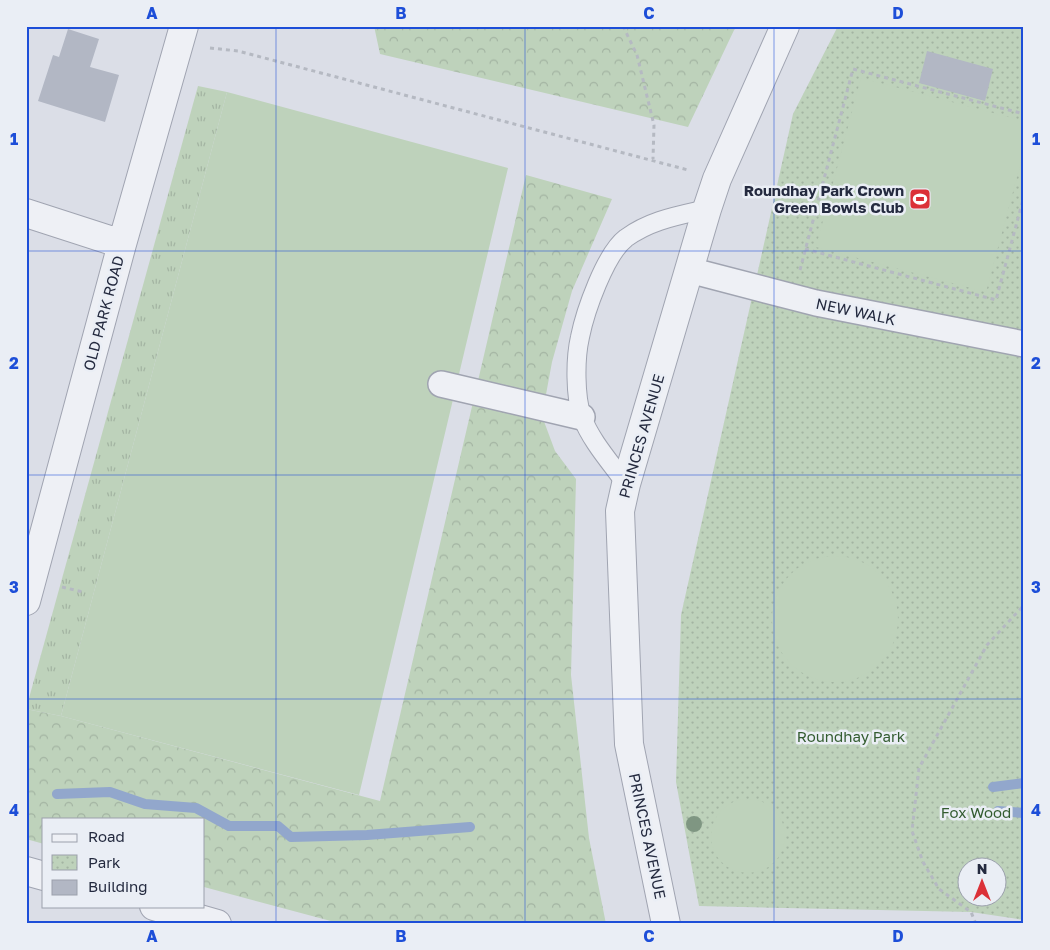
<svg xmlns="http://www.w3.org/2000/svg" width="1050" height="950" font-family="'Golos Text',sans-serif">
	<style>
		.grass { fill: url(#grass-tufts) }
		.forest { fill: url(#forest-crowns) }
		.park { fill: url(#park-dots); fill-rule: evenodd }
		.garden { fill: #bed2bb }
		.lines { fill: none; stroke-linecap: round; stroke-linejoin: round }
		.stream { stroke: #92a7cc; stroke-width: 10 }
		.building { fill: #b2b7c4 }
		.service-casing { stroke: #a0a4b1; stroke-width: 20 }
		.pedestrian-casing { stroke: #a0a4b1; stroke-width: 28 }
		.tertiary-casing { stroke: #a0a4b1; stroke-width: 30 }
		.path { stroke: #b5b9c2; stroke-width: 3; stroke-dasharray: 4 4; stroke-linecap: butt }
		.service { stroke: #eef0f5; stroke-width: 18 }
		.pedestrian { stroke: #eef0f5; stroke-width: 25 }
		.tertiary { stroke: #eef0f5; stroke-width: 28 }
		.tree { fill: #7f9682 }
		.grid { fill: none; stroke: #1d4ed8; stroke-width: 1; stroke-opacity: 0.55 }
		.labels { text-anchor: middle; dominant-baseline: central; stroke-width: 5; stroke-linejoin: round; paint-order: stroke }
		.poi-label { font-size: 15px; font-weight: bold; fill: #242a3f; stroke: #eaeef5; text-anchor: end }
		.street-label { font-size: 15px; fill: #242a3f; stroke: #eaeef5 }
		.park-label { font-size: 15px; fill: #335c30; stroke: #eaeef5 }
		.neatline { fill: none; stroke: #1d4ed8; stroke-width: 2 }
		.grid-label { font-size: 16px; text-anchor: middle; font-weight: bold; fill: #1d4ed8 }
	</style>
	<defs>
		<pattern id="grass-tufts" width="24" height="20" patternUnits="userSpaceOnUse" patternTransform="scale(1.25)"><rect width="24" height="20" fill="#bed2bb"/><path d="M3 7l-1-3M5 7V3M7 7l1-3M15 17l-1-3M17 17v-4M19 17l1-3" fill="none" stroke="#a3b4a2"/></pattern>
		<pattern id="forest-crowns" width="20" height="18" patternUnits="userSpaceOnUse" patternTransform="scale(1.25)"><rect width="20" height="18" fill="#bed2bb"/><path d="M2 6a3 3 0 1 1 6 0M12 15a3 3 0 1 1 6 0" fill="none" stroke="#a3b4a2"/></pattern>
		<pattern id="park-dots" width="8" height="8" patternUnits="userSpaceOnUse" patternTransform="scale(1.25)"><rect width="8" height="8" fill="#bed2bb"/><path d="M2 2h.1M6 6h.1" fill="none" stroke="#a3b4a2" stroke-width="1.8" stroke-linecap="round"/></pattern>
	</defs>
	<rect width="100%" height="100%" fill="#dbdee7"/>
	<!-- grass -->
	<path class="grass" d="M198,86l29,6 -166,624 -35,-7z"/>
	<!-- forest -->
	<path class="forest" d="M374,26h362l-48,101 -308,-73z
		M526,175l86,24 -40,92 -20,71 -10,54 13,35 21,28 -5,196 18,163 17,86h-264l-138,-37v-68h-160v25l-18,-5v-130l35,7 319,85z"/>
	<!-- park -->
	<path class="park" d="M838,26h186v894l-53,-8 -272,-6 -23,-124 5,-167 112,-501zM968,868h30v30h-30z"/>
	<!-- garden -->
	<path class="garden" d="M861,78l163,43v30l-38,141 -170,-45z
		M227,92l281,76 -149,627 -298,-79z
		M772 619a63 63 0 1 1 126 0a63 63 0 1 1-126 0Z
		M711 836a37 37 0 1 1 74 0a37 37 0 1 1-74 0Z"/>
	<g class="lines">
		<!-- stream -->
		<path class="stream" d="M993,787l31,-4
			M57,794l53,-2 35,12 51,4 33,18h49l13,11 76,-2 103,-8
			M998,811l26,2"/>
	</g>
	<!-- building -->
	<path class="building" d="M68,29l31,10 -9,28 29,8 -14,47 -67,-21 15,-46 6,2z
		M927,51l66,18 -8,32 -66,-18z"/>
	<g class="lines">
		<!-- service casing -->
		<g class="service-casing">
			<path id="service" d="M626,484c-15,-21 -35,-43 -44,-67 -7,-21 -7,-58 -2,-80 5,-25 25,-83 46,-99 25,-18 51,-22 81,-29"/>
		</g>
		<!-- pedestrian casing -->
		<g class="pedestrian-casing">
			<path id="pedestrian" d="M689,270l127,33 208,41
				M441,384l141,33"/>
		</g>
		<!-- tertiary casing -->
		<g class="tertiary-casing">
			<path id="tertiary" d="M26,213l96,31
				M26,601l96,-357 62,-218
				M26,871l18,5
				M154,906l63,18
				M666,924l-37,-180 -9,-233 6,-27 81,-275 10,-30 68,-153"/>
		</g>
		<!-- path -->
		<path class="path" d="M623,26l14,29 17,70 -1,34
			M210,48l28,3 450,119
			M805,249l191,51 28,-104
			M800,270l53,-201 171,45
			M62,587l21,5
			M976,924l-5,-12 -32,-23 -16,-27 -11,-31 7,-63 68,-123 37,-40"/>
		<!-- service -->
		<use href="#service" class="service"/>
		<!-- pedestrian -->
		<use href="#pedestrian" class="pedestrian"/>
		<!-- tertiary -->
		<use href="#tertiary" class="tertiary"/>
	</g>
	<!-- trees -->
	<circle class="tree" cx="694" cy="824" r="8"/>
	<!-- grid -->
	<path class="grid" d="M276,26v898M525,26v898M774,26v898M26,251h998M26,475h998M26,699h998"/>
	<!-- icons -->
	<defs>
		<g id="stadium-square" transform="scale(1.125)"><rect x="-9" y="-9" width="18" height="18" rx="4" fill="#db3138" stroke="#eaeef5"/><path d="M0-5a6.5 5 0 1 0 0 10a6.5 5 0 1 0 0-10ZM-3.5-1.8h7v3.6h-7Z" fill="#fff"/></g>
	</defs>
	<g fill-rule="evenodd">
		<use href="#stadium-square" x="920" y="199"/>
	</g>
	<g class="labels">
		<!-- poi labels -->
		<g class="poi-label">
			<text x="904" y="190">Roundhay Park Crown<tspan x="904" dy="17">Green Bowls Club</tspan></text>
		</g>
		<!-- street labels -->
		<g class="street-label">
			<text transform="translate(856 311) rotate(12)">NEW WALK</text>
			<text transform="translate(103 313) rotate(-75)">OLD PARK ROAD</text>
			<text transform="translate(641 436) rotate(-74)">PRINCES AVENUE</text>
			<text transform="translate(648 836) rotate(78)">PRINCES AVENUE</text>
		</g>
		<!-- park labels -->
		<g class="park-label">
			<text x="851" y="736">Roundhay Park</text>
			<text x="976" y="812">Fox Wood</text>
		</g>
	</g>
	<!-- border -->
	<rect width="1050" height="950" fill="none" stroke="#eaeef5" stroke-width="55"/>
	<!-- legend -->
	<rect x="42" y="818" width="162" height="90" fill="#eaeef5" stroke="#9ba0ac"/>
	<rect x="52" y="834" width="25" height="8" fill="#eef0f5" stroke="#9ba0ac"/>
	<text x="88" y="842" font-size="15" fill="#242a3f">Road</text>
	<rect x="52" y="855" width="25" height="15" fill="url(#park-dots)" stroke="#9ba0ac"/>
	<text x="88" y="868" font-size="15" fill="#242a3f">Park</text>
	<rect x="52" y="880" width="25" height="15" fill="#b2b7c4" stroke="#9ba0ac"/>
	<text x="88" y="892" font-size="15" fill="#242a3f">Building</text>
	<!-- north arrow -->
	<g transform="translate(982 882)"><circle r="24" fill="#eaeef5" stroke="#9ba0ac"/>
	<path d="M0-4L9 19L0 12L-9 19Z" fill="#db3138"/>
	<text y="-8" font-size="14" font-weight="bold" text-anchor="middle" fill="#242a3f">N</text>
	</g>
	<rect x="28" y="28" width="994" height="894" class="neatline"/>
	<g class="grid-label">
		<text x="152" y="19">A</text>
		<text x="401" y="19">B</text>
		<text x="649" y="19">C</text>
		<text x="898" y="19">D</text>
		<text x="14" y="145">1</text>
		<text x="1036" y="145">1</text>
		<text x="14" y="369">2</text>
		<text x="1036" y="369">2</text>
		<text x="14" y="593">3</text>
		<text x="1036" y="593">3</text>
		<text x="14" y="816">4</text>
		<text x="1036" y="816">4</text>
		<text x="152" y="942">A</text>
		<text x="401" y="942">B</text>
		<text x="649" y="942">C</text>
		<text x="898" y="942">D</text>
	</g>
</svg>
